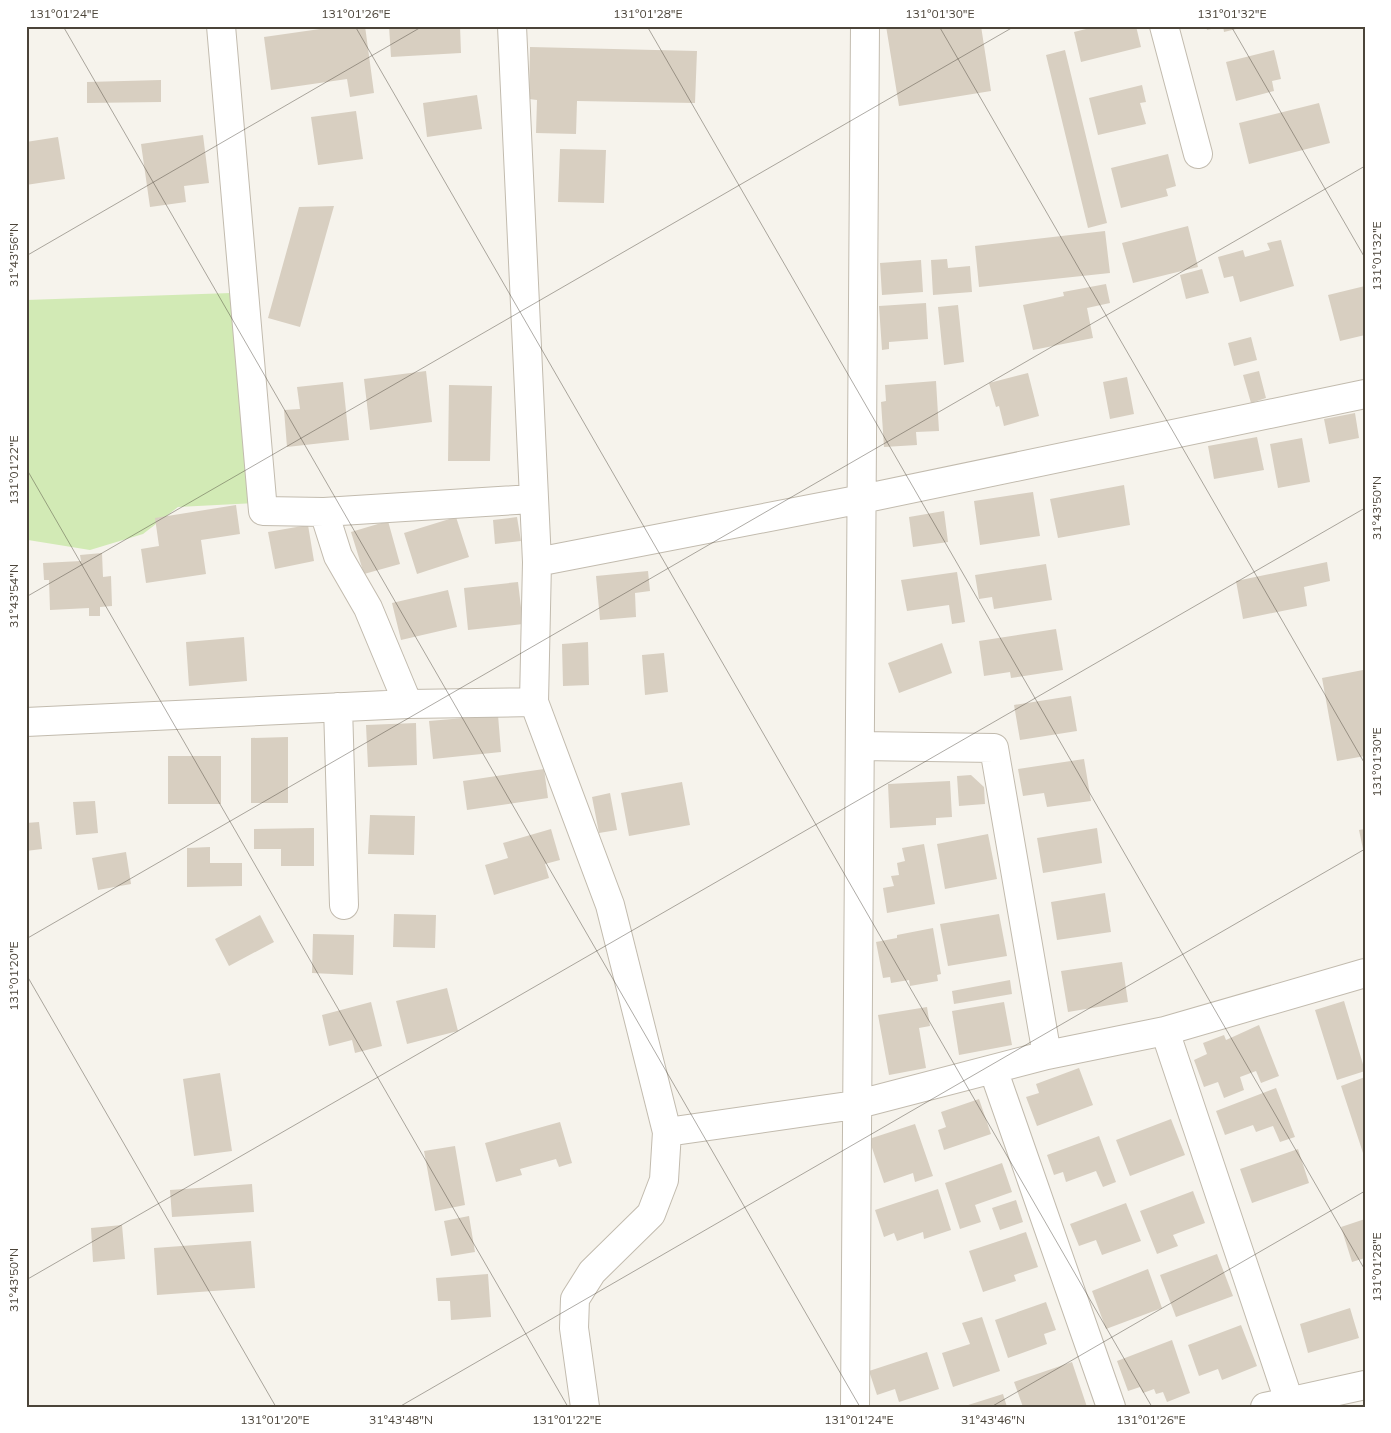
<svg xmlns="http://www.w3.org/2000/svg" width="1391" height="1433" font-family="Mulish,sans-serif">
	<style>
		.green { fill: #d2eab5 }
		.building { fill: #d8cfc1 }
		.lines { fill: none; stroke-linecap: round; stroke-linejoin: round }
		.minor-casing { stroke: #c2bbae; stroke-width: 30 }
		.minor { stroke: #fff; stroke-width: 28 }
		.ticks { fill: none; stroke: #4b4439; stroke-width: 1; stroke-opacity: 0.45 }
		.neatline { fill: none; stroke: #4b4439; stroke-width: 2 }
		.ticks-label { font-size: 12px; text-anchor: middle; fill: #4b4439 }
	</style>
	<rect width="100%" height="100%" fill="#f6f3ec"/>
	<!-- green -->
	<path class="green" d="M231,293l26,210 -79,4 -35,27 -53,16 -62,-10 -2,-2v-238z"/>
	<!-- building -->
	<path class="building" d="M341,26h24l9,67 -24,4 -3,-18 -76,11 -7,-53z
		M389,26h71l1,27 -70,4z
		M886,26h95l10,65 -92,15z
		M1098,26h38l5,21 -60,15 -7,-30z
		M1206,26h13v1l-12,3z
		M1223,26h21v1l-20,5z
		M530,47l167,4 -2,52 -118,-2 -1,33 -40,-1 1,-33 -8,-1z
		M1065,50l42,173 -19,5 -42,-173z
		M1274,50l7,29 -9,2 2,10 -38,10 -10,-39z
		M161,80v22l-74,1v-21z
		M1142,85l4,17 -6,1 6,21 -48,11 -9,-37z
		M477,95l5,34 -55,8 -4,-34z
		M1319,103l11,40 -81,21 -10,-41z
		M356,111l7,48 -45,6 -7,-48z
		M203,135l6,48 -25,3 2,16 -36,5 -9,-63z
		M58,137l7,42 -39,6v-43z
		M560,149l46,1 -2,53 -46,-1z
		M1168,154l8,32 -10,3 2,7 -47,12 -10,-40z
		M334,206l-34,121 -32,-9 31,-111z
		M1188,226l10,41 -65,16 -11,-40z
		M1105,231l5,42 -131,14 -4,-41z
		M1281,240l13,46 -54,16 -7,-26 -9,2 -6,-21 25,-7 2,7 25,-7 -3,-7z
		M947,259l1,9 22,-2 2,26 -39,3 -2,-35z
		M921,260l2,32 -41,3 -2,-32z
		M1202,269l7,24 -23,6 -6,-24z
		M1106,284l4,19 -23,5 6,30 -60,12 -10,-45 41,-9 -1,-4z
		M1365,286v49l-25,6 -12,-46z
		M926,303l2,36 -39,3v7l-7,1 -3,-44z
		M958,305l6,57 -20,3 -6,-58z
		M1251,337l6,23 -23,6 -6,-23z
		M426,371l6,51 -62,8 -6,-51z
		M1259,371l7,27 -15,5 -8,-28z
		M1028,373l11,43 -35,10 -5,-20 -3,1 -7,-24z
		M1127,377l7,37 -24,5 -7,-37z
		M936,381l3,50 -23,1 1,13 -33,2 -3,-45 5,-1 -1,-16z
		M343,382l6,58 -62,7 -3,-37 16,-1 -3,-22z
		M449,385l43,1 -2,75h-42z
		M1355,413l4,25 -30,6 -5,-25z
		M1257,437l7,33 -50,9 -6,-33z
		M1302,438l8,44 -32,6 -8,-44z
		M1124,485l6,40 -72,13 -8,-39z
		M1033,492l7,44 -60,9 -6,-44z
		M236,505l4,29 -39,6 5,34 -60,9 -5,-34 18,-3 -4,-28z
		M944,511l4,31 -35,5 -4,-30z
		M456,517l13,40 -52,17 -13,-41z
		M517,517l4,24 -26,3 -2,-24z
		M388,521l12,43 -36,10 -13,-42z
		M308,525l6,36 -39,8 -7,-37z
		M102,553l1,24 8,-1 1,30 -12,1v9h-11v-8l-39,2 -1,-30h-5l-1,-17 38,-2 -1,-6z
		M1327,562l3,19 -26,6 3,19 -64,13 -7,-38z
		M1046,564l6,36 -58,9 -2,-12 -13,2 -4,-24z
		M648,571l2,20 -15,2 1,24 -36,3 -4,-44z
		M957,572l8,50 -13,2 -3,-19 -42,6 -6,-31z
		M518,582l5,42 -55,6 -4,-42z
		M448,590l9,37 -56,13 -9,-37z
		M1056,629l7,41 -52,8 -1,-6 -26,4 -5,-35z
		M244,637l3,44 -58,5 -3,-44z
		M588,642l1,43 -26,1 -1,-42z
		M942,643l10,30 -53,20 -11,-30z
		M664,653l4,39 -23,3 -3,-40z
		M26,661l3,13h-3z
		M1363,670l2,86 -28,5 -15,-83z
		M1071,696l6,35 -57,9 -6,-35z
		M498,715l3,37 -68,7 -4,-38z
		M416,723l1,42 -49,2 -2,-42z
		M288,737v66h-37v-65z
		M168,756h53v48h-53z
		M1084,759l7,42 -44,6 -3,-14 -21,3 -5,-27z
		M544,769l4,29 -81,12 -4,-29z
		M971,775l13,12 1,17 -26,2 -2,-30z
		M950,781l2,36 -16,1v7l-46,3 -2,-44z
		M682,782l8,43 -61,11 -8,-43z
		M610,793l7,37 -18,3 -7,-36z
		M95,801l3,32 -22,2 -3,-33z
		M370,815l45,1 -1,39 -46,-1z
		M39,822l3,27 -16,2v-28z
		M314,828v38h-33v-17h-27v-20z
		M1097,828l5,35 -59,10 -6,-35z
		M551,829l9,31 -15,4 4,14 -55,17 -9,-30 23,-7 -5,-15z
		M1365,829v25h-1l-5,-24z
		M988,834l9,45 -52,10 -8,-45z
		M924,844l11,60 -48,9 -4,-25 11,-2 -3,-10 8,-1 -2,-12 8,-2 -3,-13z
		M210,847v16h32v23l-55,1v-39z
		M126,852l5,32 -33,6 -6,-32z
		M1105,893l6,39 -54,8 -6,-38z
		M394,914l42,1 -1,33 -42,-1z
		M999,914l8,42 -59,10 -8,-42z
		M260,915l14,27 -45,24 -14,-27z
		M933,928l8,46 -4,1 1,6 -28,5 -1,-6 -18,3 -1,-6 -7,1 -7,-36 21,-4v-3z
		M313,934l41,1 -1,40 -41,-2z
		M1122,962l6,40 -60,10 -7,-41z
		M1010,980l2,14 -58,10 -2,-13z
		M447,988l11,43 -51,13 -11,-43z
		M1344,1001l21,70 -28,9 -22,-70z
		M371,1002l11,44 -27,7 -3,-13 -23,6 -7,-31z
		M1004,1002l8,43 -53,10 -7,-44z
		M927,1007l3,19 -11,2 7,40 -37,7 -11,-60z
		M1259,1025l20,51 -18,7 -5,-12 -16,6 4,13 -20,8 -6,-16 -14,5 -10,-27 13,-6 -4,-11 21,-8 2,5z
		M1079,1068l14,37 -56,21 -11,-29 13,-4 -3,-9z
		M220,1073l12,78 -38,5 -11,-77z
		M1365,1077v79h-1l-23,-70z
		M1276,1088l19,49 -15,5 -7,-16 -17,6 -3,-7 -28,10 -9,-24z
		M979,1099l12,35 -47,16 -6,-20 8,-3 -5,-15z
		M1171,1119l14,36 -55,21 -14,-36z
		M560,1122l12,41 -13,4 -3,-8 -36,10 2,6 -26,7 -11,-39z
		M915,1124l18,52 -18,6 -2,-9 -29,10 -15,-44z
		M1099,1136l17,46 -13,5 -7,-16 -30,11 -3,-10 -9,3 -7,-20z
		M455,1146l10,59 -30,6 -11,-60z
		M1298,1149l11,34 -57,20 -12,-34z
		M1002,1163l10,29 -37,13 6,17 -21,7 -15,-46z
		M252,1184l2,28 -82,5 -2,-27z
		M938,1189l13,41 -27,9 -1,-7 -26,9 -3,-8 -10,4 -9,-27z
		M1193,1191l12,32 -32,12 5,11 -21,8 -17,-43z
		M1016,1200l7,22 -23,8 -8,-22z
		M1126,1203l15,38 -39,14 -6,-15 -17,6 -9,-22z
		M469,1216l6,36 -24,4 -7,-35z
		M1365,1219v39l-13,4 -11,-35z
		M122,1225l3,34 -32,3 -2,-34z
		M1026,1232l12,35 -24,8 2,6 -33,11 -14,-41z
		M251,1241l4,47 -98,7 -3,-47z
		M1217,1254l16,42 -57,21 -16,-42z
		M1148,1269l14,39 -56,21 -14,-38z
		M488,1274l3,43 -40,3 -1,-19h-12l-2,-23z
		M1046,1302l10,28 -12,4 3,10 -39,14 -13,-38z
		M1350,1308l9,30 -51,15 -8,-29z
		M982,1317l18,54 -47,16 -11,-34 28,-9 -8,-21z
		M1241,1325l16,41 -35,14 -4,-11 -19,7 -11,-31z
		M1172,1340l18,53 -23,9 -4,-10 -7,2 -2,-5 -11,4 -3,-6 -12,4 -11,-30z
		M927,1352l12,37 -40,13 -4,-13 -18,6 -8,-24z
		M1072,1362l15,45h-64l-9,-25z
		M1003,1394l4,13h-42v-1z"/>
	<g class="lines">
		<!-- minor casing -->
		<g class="minor-casing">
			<path id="minor" d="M221,26l42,485 61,1 208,-13
				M512,26l25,536
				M1164,26l34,128
				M324,512l14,44 30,52 40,96
				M534,702l76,203 57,227 -3,48 -13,34 -59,58 -17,27 -1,29 11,79
				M338,707l6,198
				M26,722l382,-18 126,-2 3,-140 325,-63 503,-105
				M861,746l133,2 53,307
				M1165,1031l124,370
				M993,1069l118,338
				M667,1132l188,-27 192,-50 118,-24 200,-58
				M855,1407l10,-1381
				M1265,1407l100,-22"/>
		</g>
		<!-- minor -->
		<use href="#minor" class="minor"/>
	</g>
	<!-- ticks -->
	<path class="ticks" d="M63,26l797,1381M355,26l797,1381M647,26l718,1244M939,26l426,738M1231,26l134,232M26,256l397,-230M26,468l542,939M26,597l989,-571M26,939l1339,-773M26,974l250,433M26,1280l1339,-772M399,1407l966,-558M991,1407l374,-216"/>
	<!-- border -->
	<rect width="1391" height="1433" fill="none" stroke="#ffffff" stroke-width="55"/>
	<rect x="28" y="28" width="1336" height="1378" class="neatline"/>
	<g class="ticks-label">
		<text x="64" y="18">131°01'24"E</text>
		<text x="356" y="18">131°01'26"E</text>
		<text x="648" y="18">131°01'28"E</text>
		<text x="940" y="18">131°01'30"E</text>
		<text x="1232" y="18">131°01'32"E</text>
		<text transform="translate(14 255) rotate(-90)" y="4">31°43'56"N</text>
		<text transform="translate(1377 256) rotate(-90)" y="4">131°01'32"E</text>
		<text transform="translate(14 470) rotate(-90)" y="4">131°01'22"E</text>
		<text transform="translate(1377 508) rotate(-90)" y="4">31°43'50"N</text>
		<text transform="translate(14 596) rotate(-90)" y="4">31°43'54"N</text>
		<text transform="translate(1377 762) rotate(-90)" y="4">131°01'30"E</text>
		<text transform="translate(14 976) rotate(-90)" y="4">131°01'20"E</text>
		<text transform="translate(1377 1267) rotate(-90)" y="4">131°01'28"E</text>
		<text transform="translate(14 1280) rotate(-90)" y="4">31°43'50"N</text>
		<text x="275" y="1424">131°01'20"E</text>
		<text x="401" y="1424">31°43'48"N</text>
		<text x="567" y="1424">131°01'22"E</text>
		<text x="859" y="1424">131°01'24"E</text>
		<text x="993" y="1424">31°43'46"N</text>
		<text x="1151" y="1424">131°01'26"E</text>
	</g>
</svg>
